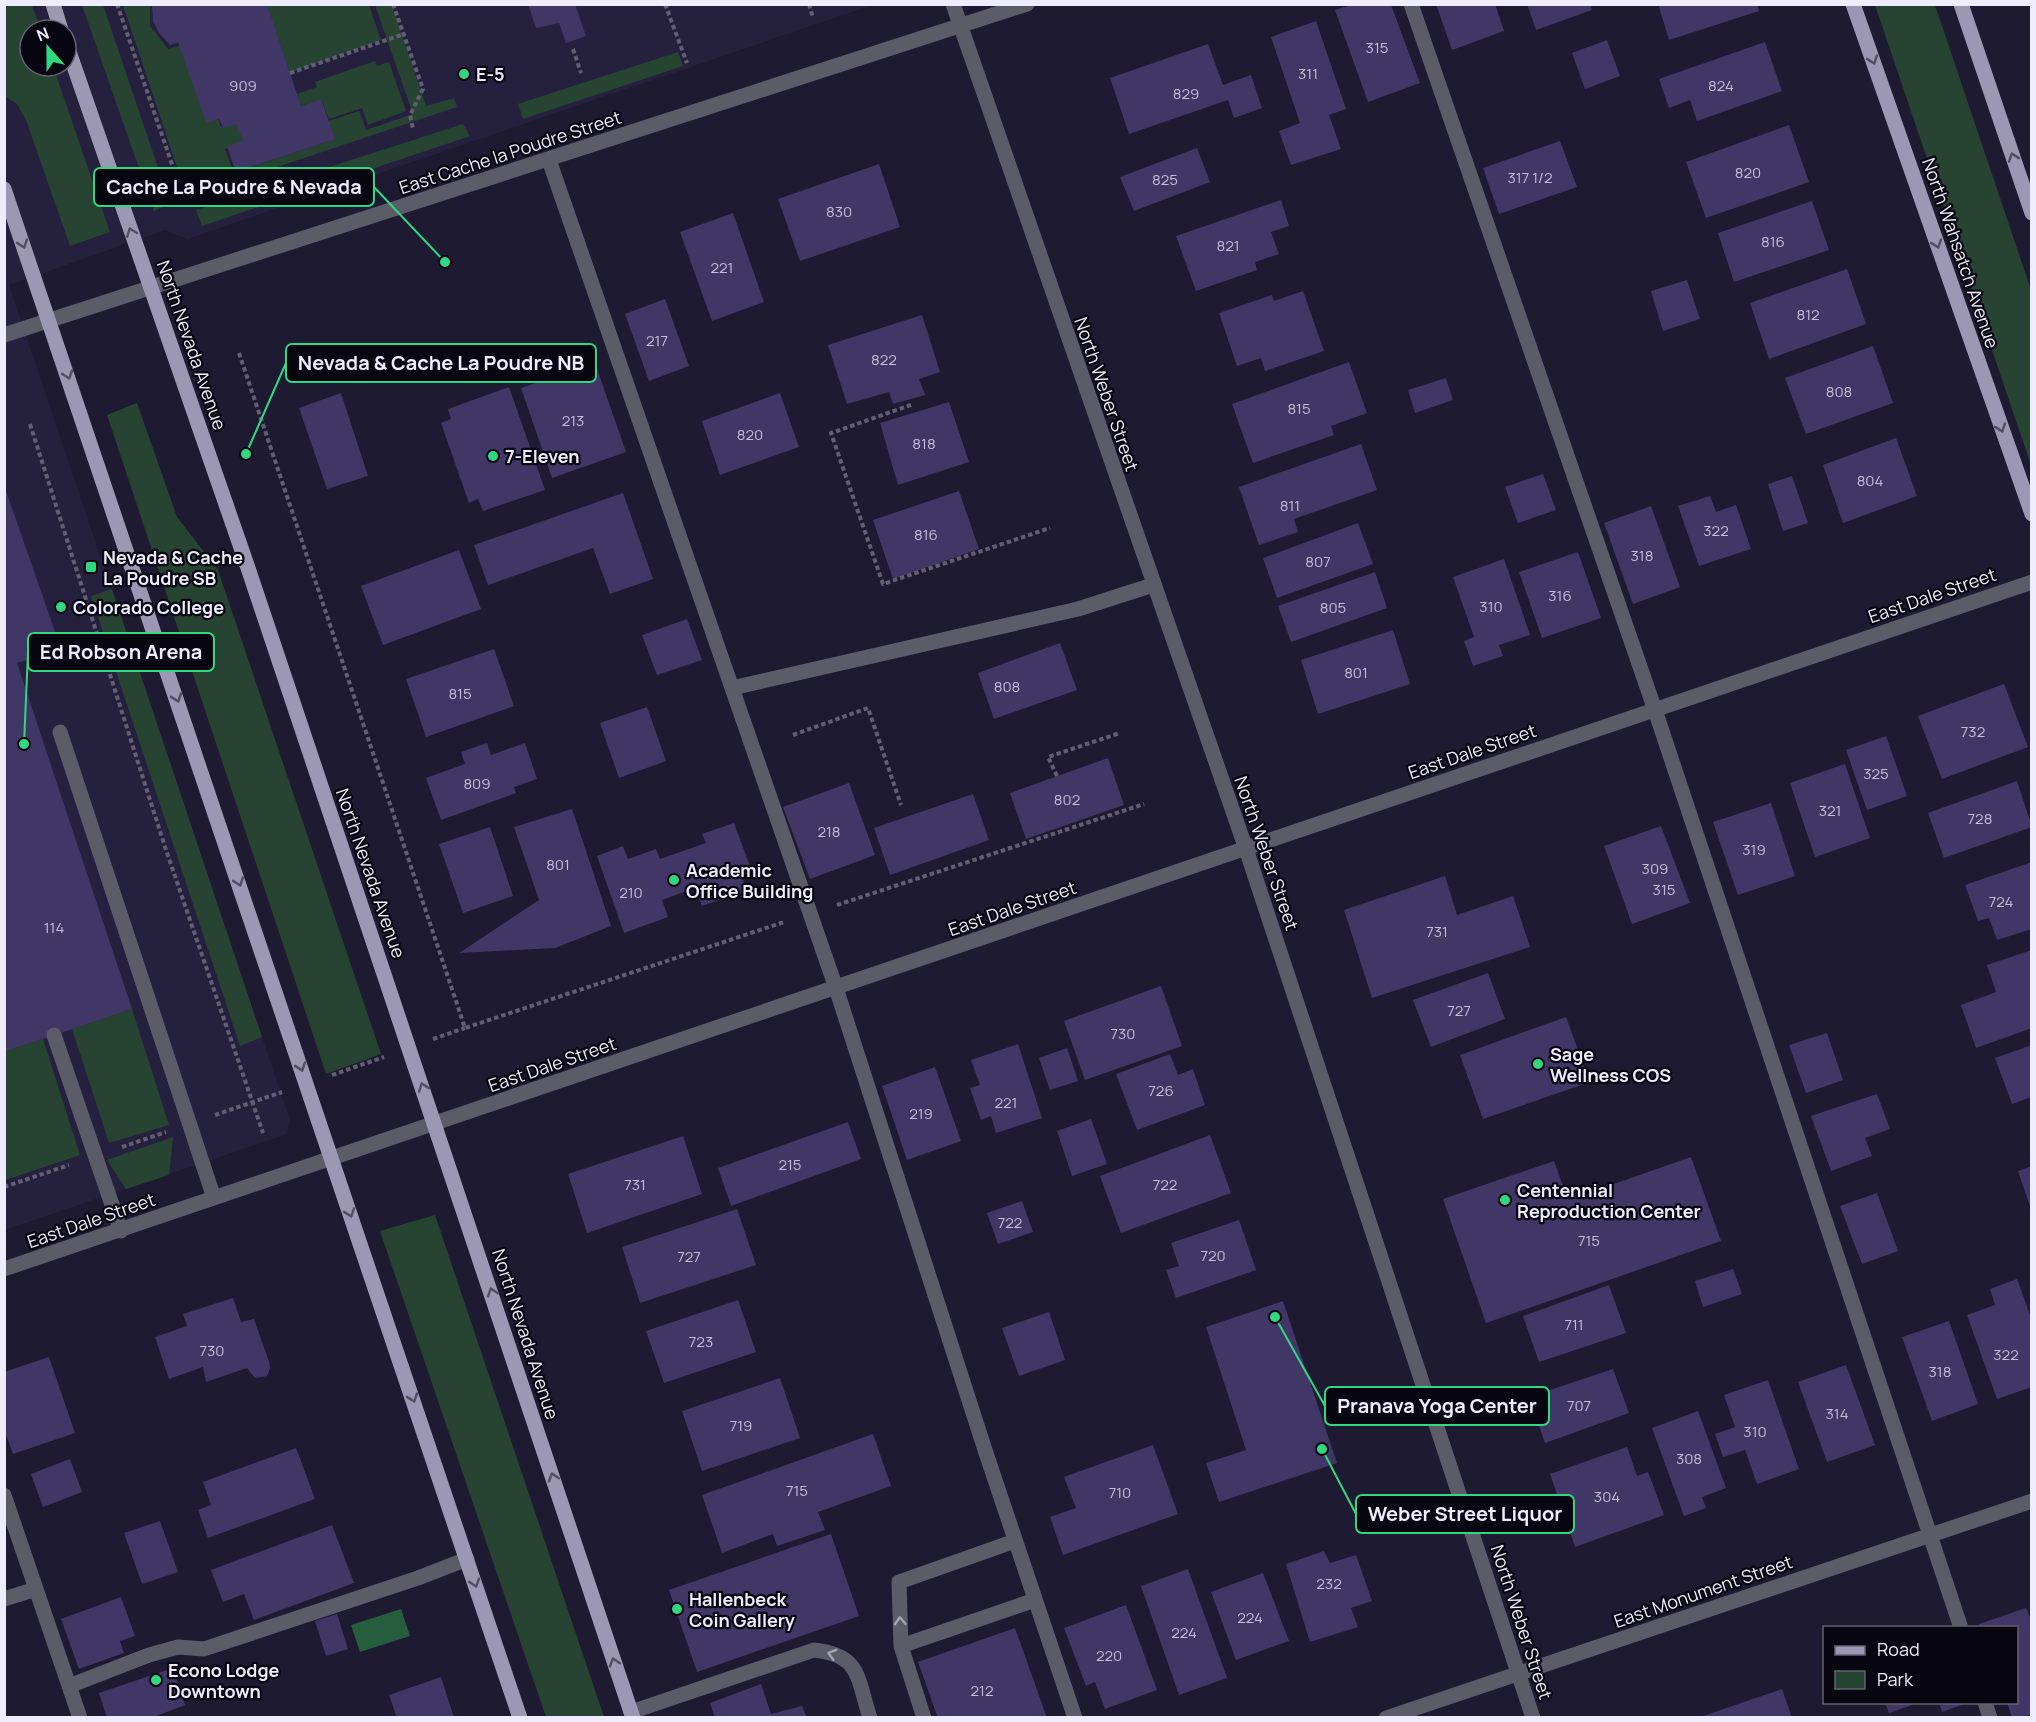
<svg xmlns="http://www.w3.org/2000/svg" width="2036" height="1722" font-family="Manrope,sans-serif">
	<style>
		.built { fill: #26203f; fill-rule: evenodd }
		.green { fill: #264431 }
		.water { fill: #265d3c }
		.building { fill: #403767 }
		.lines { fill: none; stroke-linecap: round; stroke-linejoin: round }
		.path { stroke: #625f74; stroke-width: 4; stroke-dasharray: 4.5 3; stroke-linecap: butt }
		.minor { stroke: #5c5b68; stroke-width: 15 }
		.major { stroke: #9c98b3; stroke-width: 15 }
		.oneway { stroke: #524f62 }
		.oneway2 { stroke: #a5a4b2 }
		.poi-dot { fill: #31d882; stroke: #080611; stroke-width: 2 }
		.labels { text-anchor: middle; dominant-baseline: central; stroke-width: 4.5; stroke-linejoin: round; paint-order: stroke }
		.number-label { font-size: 15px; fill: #c2bfd8 }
		.poi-label { font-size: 18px; font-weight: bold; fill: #eeecfd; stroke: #080611; text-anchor: start }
		.street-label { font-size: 18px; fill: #eeecfd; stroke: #080611 }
		.leader { fill: none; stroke: #31d882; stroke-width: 2 }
		.callout-dot { fill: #31d882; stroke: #080611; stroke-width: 2 }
		.callout { fill: #080611; stroke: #31d882; stroke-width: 2 }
		.callout-label { font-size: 20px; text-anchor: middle; font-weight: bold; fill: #eeecfd }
	</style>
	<rect width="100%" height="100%" fill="#1e1a32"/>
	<!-- built -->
	<path class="built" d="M4,5h868l-685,234 -22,-9 -156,55 281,835 -3,14 -282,96zM30,30h36v36h-36z"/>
	<!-- green -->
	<path class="green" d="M4,5h28l9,25h-11v36h23l57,166 -40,14 -44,-126 -9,-16 -12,-8z
		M82,5h21l67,198 -16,8z
		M123,5h27v21l18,23 13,-4 26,77 11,-3 3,8 16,-6 7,21 -19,7 9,24 100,-34 -6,-18 31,-10 7,19 47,-16 -38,-109h17l34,101 28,-8 3,9 -270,90z
		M267,5h102l12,35 -91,33z
		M1875,5h60l96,285v175z
		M678,52l5,14 -160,53 -5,-15z
		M375,61l2,5 12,-4 17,49 -38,14 -6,-17 -33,11 -8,-20 -20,7 -4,-12 20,-7 -2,-5z
		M463,124l7,12 -268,90 -6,-16z
		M137,403l40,114 41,53 163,484 -55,20 -219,-659z
		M112,589l150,448 -22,9 -149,-450z
		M132,1009l37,116 -60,18 -37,-114z
		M43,1039l37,116 -75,25 -1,-128z
		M173,1137l-4,38 -43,14 -19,-29z
		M435,1215l169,502h-58l-166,-486z"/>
	<!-- water -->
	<path class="water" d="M401,1609l9,27 -50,16 -9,-27z"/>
	<!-- building -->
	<path class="building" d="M152,4h115l34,102 20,-7 14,40 -99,33 -9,-25 16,-6 -6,-17 -14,4 -4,-9 -13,4 -28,-81 -8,3 -11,-12 -6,-12z
		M528,4h47l11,32 -20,7 -7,-20 -23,5z
		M1436,4h59l9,27 -52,19z
		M1527,4h63l2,6 -56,20z
		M1658,4h99l2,7 -90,29z
		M1351,5h40l29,78 -52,19 -33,-92z
		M1316,21l30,88 -17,6 12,34 -50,16 -12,-34 21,-8 -29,-86z
		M1607,40l13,36 -35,13 -13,-36z
		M1765,42l17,49 -85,30 -7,-21 -21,8 -10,-29z
		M1208,44l15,41 28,-10 11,33 -28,10 -6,-18 -99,34 -19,-56z
		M1789,125l20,57 -103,36 -20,-56z
		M1560,141l17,46 -78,27 -16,-46z
		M1197,148l13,34 -76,29 -14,-34z
		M879,164l21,63 -100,34 -22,-62z
		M1281,200l8,26 -18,6 8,22 -24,8 2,8 -61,21 -20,-55z
		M1812,201l17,49 -95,32 -16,-49z
		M733,213l31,89 -52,19 -32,-89z
		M1847,269l19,55 -97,35 -19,-56z
		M1687,280l13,39 -37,12 -12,-40z
		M1303,291l21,60 -59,20 -4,-13 -24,8 -18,-53 53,-18 2,6z
		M665,299l24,67 -40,15 -24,-67z
		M922,315l18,57 -21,7 6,16 -32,9 -4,-12 -42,12 -19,-59z
		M1873,346l20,57 -87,31 -21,-56z
		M1349,362l18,51 -36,13 3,9 -81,28 -21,-59z
		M595,363l31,89 -74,26 -31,-90z
		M1446,378l7,22 -38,13 -7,-23z
		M509,387l36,103 -62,21 -5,-12 -9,4 -28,-80 10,-4 -3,-10z
		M341,393l27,83 -41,13 -28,-81z
		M780,393l19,54 -79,28 -18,-54z
		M949,402l20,60 -71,23 -18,-62z
		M1896,438l21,58 -74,27 -20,-58z
		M1361,444l16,46 -83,29 4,13 -39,13 -20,-58z
		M1543,474l13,36 -38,13 -13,-36z
		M1792,476l16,47 -25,8 -15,-47z
		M5,488l56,161 -44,14 115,346 -128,43z
		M959,491l20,58 -86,30 -20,-59z
		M623,493l30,86 -43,15 -17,-46 -105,37 -14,-40z
		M1710,496l6,16 20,-7 15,44 -52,17 -21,-60z
		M1651,506l29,81 -47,17 -29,-81z
		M1358,523l15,41 -96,34 -14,-40z
		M459,550l22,59 -98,36 -22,-59z
		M1578,552l23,66 -59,20 -23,-66z
		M1504,559l26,76 -31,10 4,11 -30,10 -9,-25 10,-4 -21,-60z
		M1375,572l12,36 -96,34 -13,-36z
		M687,619l15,41 -45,15 -15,-40z
		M1393,630l17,54 -92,30 -17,-54z
		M1060,643l17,47 -83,29 -16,-46z
		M494,649l20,57 -88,31 -20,-58z
		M2004,684l24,63 -86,32 -24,-63z
		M647,707l19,54 -47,17 -19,-55z
		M1886,736l21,60 -40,14 -21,-60z
		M487,743l4,12 34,-12 12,36 -23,8 2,6 -75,27 -15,-42 39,-14 -4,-12z
		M1108,758l16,47 -98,34 -16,-46z
		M1845,764l25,74 -55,19 -25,-74z
		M2017,781l15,46 -88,31 -16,-45z
		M849,783l26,72 -65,24 -27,-72z
		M973,794l16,46 -99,35 -16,-47z
		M1771,803l24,73 -57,19 -25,-73z
		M572,809l39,117 -56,22 -96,5 80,-53 -25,-73z
		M734,823l17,46 -11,3 7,18 -45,16 -7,-18 -33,12 6,17 -44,16 -27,-77 26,-10 5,13 28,-10 4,10 46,-16 -4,-9z
		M1661,826l29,77 -58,21 -28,-78z
		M490,827l23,69 -50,17 -24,-69z
		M2032,862v67l-35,11 -8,-22 -11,3 -13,-36z
		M1445,876l12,39 56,-19 17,51 -158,51 -28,-88z
		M2032,950v78l-56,20 -15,-43 35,-13 -9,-27z
		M1488,973l17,46 -74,28 -18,-47z
		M1161,986l21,60 -97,34 -21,-59z
		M1566,1017l24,65 -107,37 -23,-64z
		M1827,1033l16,47 -37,13 -17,-48z
		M1018,1044l24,74 -46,15 -5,-17 -10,4 -11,-32 10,-3 -9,-25z
		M2032,1045v52l-20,7 -17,-46z
		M1067,1048l11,33 -28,9 -11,-32z
		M1170,1054l8,21 15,-6 12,36 -68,25 -21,-56z
		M935,1067l26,74 -54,19 -25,-74z
		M1877,1094l13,35 -25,9 7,18 -41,15 -20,-55z
		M1091,1119l16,45 -35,12 -15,-45z
		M848,1122l13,37 -130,47 -13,-38z
		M1210,1135l21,58 -110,40 -21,-57z
		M683,1136l19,58 -115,39 -19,-59z
		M1691,1157l30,84 -235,82 -43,-124 111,-38 14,39z
		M2032,1166v43h-1l-13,-38z
		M1877,1193l21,58 -36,13 -22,-58z
		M1022,1201l11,31 -35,12 -11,-31z
		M737,1209l19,56 -116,38 -18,-56z
		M1239,1220l17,50 -80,28 -10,-28 13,-4 -8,-23z
		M1733,1269l9,25 -39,13 -8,-26z
		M2017,1279l15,41v67l-35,12 -30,-84 28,-10 -5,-16z
		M1609,1285l17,48 -87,29 -16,-46z
		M233,1298l8,24 13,-3 15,43 1,6 -3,8 -12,2 -8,-10 -41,14 -3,-15 -34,12 -14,-42 32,-11 -4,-12z
		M738,1300l18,52 -92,31 -18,-52z
		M1283,1301l54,162 -118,39 -13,-39 40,-13 -40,-123z
		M1049,1312l16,48 -46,16 -17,-48z
		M1949,1321l29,83 -46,17 -30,-84z
		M49,1357l26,76 -62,21 -9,-25v-57z
		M1846,1365l29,80 -48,17 -29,-80z
		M1613,1369l16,44 -84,30 -16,-46z
		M780,1378l20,60 -98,33 -20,-60z
		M1768,1380l31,89 -42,15 -12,-34 -22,7 -8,-23 20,-7 -11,-32z
		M1698,1411l28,77 -24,9 4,11 -22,8 -32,-88z
		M873,1434l18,52 -73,26 7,18 -48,16 -4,-12 -51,19 -20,-58z
		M1153,1445l25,69 -115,41 -13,-38 26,-9 -12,-31z
		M1627,1447l10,29 11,-4 16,43 -89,32 -25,-73z
		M296,1448l19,51 -107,39 -10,-28 13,-5 -8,-23z
		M70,1459l12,33 -39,15 -12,-33z
		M160,1521l18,51 -36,12 -18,-51z
		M332,1525l22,58 -100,37 -10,-26 -21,8 -12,-32z
		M831,1534l28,82 -162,56 -28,-82z
		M1324,1551l6,12 26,-8 16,46 -21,7 7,19 -48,15 -24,-78z
		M1188,1569l39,109 -48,17 -38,-109z
		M1263,1573l26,68 -53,19 -25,-68z
		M121,1597l14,39 -15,5 4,12 -45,16 -18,-50z
		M1126,1605l31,85 -52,19 -10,-27 -9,4 -22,-58z
		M2026,1608l6,14v93l-20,3 -5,-16h9v-74h-36l-1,-4z
		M337,1614l11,35 -22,7 -11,-35z
		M1015,1628l32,90h-109l-20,-56z
		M173,1668l12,37 -34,13h-44l-8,-25z
		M441,1677l13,41h-57l-8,-23z
		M761,1684l10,30 31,-8 5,12h-92l-5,-15z
		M1782,1689l10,29h-92v-1z
		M1885,1702h33v1l-29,10z
		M1939,1702h28v1l-25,9z"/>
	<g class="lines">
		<!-- path -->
		<path class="path" d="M117,4l69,201
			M393,4l30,85 -13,26 3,14
			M665,4l22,59
			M809,4l4,14
			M573,49l8,24
			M290,73l114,-39
			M239,353l226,675 319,-106
			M911,405l-80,28 52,151 167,-56
			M30,424l136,426 97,283
			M793,735l75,-27 33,97
			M1057,776l-9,-19 72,-24
			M837,905l307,-101
			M433,1039l32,-11
			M332,1075l52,-18
			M215,1115l67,-23
			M122,1147l44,-15
			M4,1187l65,-22"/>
		<!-- minor -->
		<path class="minor" d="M953,4l293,845 287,869
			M1411,4l244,706 306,918
			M549,160l287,828 150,465 89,265
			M4,335l1023,-331
			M732,688l346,-79 75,-24
			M60,732l154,466
			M54,1035l67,196
			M4,1269l2028,-687
			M4,1495l76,223
			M4,1599l32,-10
			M901,1646l134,-46
			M69,1686l80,-31 29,-8 26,2 214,-71 49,-19
			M1985,1702l5,16
			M631,1712l183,-62c47,5 43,28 56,68
			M924,1718l-23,-72 -2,-64 116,-41
			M1386,1718l646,-217"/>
		<!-- major -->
		<path class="major" d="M53,4l8,26
			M1853,4l179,510
			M1961,4l71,209
			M66,43l181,522 386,1153
			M4,189l516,1529"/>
	</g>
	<!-- one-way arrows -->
	<defs><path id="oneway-chevron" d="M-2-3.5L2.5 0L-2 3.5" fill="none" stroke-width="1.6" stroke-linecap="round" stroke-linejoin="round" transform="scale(1.5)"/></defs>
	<g class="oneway">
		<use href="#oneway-chevron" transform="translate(1873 60) rotate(71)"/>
		<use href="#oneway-chevron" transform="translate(2013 157) rotate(-109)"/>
		<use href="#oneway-chevron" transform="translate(131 232) rotate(-111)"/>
		<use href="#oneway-chevron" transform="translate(23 244) rotate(71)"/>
		<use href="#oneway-chevron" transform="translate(1937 244) rotate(71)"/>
		<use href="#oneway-chevron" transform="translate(68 375) rotate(72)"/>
		<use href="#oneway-chevron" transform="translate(2001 428) rotate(71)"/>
		<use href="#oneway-chevron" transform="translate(177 698) rotate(71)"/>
		<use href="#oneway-chevron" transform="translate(239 882) rotate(71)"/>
		<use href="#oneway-chevron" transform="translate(301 1067) rotate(71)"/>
		<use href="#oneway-chevron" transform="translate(423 1087) rotate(-109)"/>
		<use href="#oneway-chevron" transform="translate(350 1213) rotate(71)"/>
		<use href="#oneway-chevron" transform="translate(492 1292) rotate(-108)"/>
		<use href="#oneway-chevron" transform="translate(413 1398) rotate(71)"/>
		<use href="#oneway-chevron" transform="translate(553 1477) rotate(-108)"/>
		<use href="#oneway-chevron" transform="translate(475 1583) rotate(72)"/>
		<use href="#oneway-chevron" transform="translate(614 1662) rotate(-108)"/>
	</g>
	<g class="oneway2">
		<use href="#oneway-chevron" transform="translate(900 1621) rotate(-92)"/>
		<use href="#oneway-chevron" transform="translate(832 1654) rotate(-164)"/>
	</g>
	<!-- markers -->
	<g class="poi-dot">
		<circle cx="464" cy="74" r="6"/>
		<circle cx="493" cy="456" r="6"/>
		<rect x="85" y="561" width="12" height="12" rx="3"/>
		<circle cx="61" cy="607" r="6"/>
		<circle cx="674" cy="880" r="6"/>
		<circle cx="1538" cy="1064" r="6"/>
		<circle cx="1505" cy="1200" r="6"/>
		<circle cx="677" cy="1609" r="6"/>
		<circle cx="156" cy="1680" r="6"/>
	</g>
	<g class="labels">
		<!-- number labels -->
		<g class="number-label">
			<text x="1377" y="47">315</text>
			<text x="1308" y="73">311</text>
			<text x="243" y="85">909</text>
			<text x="1721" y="85">824</text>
			<text x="1186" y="93">829</text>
			<text x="1748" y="172">820</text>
			<text x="1530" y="177">317 1/2</text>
			<text x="1165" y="179">825</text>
			<text x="839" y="211">830</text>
			<text x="1773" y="241">816</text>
			<text x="1228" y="245">821</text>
			<text x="722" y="267">221</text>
			<text x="1808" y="314">812</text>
			<text x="657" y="340">217</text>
			<text x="884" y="359">822</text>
			<text x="1839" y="391">808</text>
			<text x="1299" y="408">815</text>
			<text x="573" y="420">213</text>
			<text x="750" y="434">820</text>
			<text x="924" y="443">818</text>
			<text x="1870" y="480">804</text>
			<text x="1290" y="505">811</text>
			<text x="1716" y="530">322</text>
			<text x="926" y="534">816</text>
			<text x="1642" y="555">318</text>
			<text x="1318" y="561">807</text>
			<text x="1560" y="595">316</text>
			<text x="1491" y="606">310</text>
			<text x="1333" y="607">805</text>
			<text x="1356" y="672">801</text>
			<text x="1007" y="686">808</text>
			<text x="460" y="693">815</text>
			<text x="1973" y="731">732</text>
			<text x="1876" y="773">325</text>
			<text x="477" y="783">809</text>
			<text x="1067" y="799">802</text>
			<text x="1830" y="810">321</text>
			<text x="1980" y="818">728</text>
			<text x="829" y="831">218</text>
			<text x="1754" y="849">319</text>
			<text x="558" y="864">801</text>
			<text x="1655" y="868">309</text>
			<text x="1664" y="889">315</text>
			<text x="631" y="892">210</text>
			<text x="2001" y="901">724</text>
			<text x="54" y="927">114</text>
			<text x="1437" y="931">731</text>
			<text x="1459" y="1010">727</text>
			<text x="1123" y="1033">730</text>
			<text x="1161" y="1090">726</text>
			<text x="1006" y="1102">221</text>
			<text x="921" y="1113">219</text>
			<text x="790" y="1164">215</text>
			<text x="635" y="1184">731</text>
			<text x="1165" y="1184">722</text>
			<text x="1010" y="1222">722</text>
			<text x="1589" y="1240">715</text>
			<text x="1213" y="1255">720</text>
			<text x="689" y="1256">727</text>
			<text x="1574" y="1324">711</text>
			<text x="701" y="1341">723</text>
			<text x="212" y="1350">730</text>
			<text x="2006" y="1354">322</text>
			<text x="1940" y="1371">318</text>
			<text x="1579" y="1405">707</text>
			<text x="1837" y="1413">314</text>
			<text x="741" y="1425">719</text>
			<text x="1755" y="1431">310</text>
			<text x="1689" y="1458">308</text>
			<text x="797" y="1490">715</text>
			<text x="1120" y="1492">710</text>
			<text x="1607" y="1496">304</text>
			<text x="1329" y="1583">232</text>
			<text x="1250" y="1617">224</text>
			<text x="1184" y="1632">224</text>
			<text x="1109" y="1655">220</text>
			<text x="982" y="1690">212</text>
		</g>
		<!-- poi labels -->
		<g class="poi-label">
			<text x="476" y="74">E-5</text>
			<text x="505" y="456">7-Eleven</text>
			<text x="103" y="557">Nevada &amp; Cache<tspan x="103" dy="21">La Poudre SB</tspan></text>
			<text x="73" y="607">Colorado College</text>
			<text x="686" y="870">Academic<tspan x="686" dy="21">Office Building</tspan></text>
			<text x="1550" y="1054">Sage<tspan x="1550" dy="21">Wellness COS</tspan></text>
			<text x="1517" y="1190">Centennial<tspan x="1517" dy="21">Reproduction Center</tspan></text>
			<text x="689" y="1599">Hallenbeck<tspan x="689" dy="21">Coin Gallery</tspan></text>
			<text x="168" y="1670">Econo Lodge<tspan x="168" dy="21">Downtown</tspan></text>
		</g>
		<!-- street labels -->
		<g class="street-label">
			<text transform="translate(510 152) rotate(-18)">East Cache la Poudre Street</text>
			<text transform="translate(1961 253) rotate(71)">North Wahsatch Avenue</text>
			<text transform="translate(192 345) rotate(71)">North Nevada Avenue</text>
			<text transform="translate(1107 394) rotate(71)">North Weber Street</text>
			<text transform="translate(1932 595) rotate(-19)">East Dale Street</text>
			<text transform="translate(1472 751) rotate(-19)">East Dale Street</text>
			<text transform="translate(1267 853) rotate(71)">North Weber Street</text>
			<text transform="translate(371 873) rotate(71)">North Nevada Avenue</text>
			<text transform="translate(1012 908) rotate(-19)">East Dale Street</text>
			<text transform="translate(552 1064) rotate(-19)">East Dale Street</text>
			<text transform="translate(91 1220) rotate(-19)">East Dale Street</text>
			<text transform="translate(526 1334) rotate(72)">North Nevada Avenue</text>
			<text transform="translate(1703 1591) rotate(-19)">East Monument Street</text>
			<text transform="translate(1522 1622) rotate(72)">North Weber Street</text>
		</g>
	</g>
	<!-- callouts -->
	<path class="leader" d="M445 262L374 187M246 454L286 363M24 744L28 652M1275 1317L1325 1406M1322 1449L1356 1514"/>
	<g class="callout-dot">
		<circle cx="445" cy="262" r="6"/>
		<circle cx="246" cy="454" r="6"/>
		<circle cx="24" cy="744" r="6"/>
		<circle cx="1275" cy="1317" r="6"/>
		<circle cx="1322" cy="1449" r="6"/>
	</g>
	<g class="callout">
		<rect x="94" y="168" width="280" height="38" rx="6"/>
		<rect x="286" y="344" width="310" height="38" rx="6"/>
		<rect x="28" y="633" width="186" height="38" rx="6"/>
		<rect x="1325" y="1387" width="224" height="38" rx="6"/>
		<rect x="1356" y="1495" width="218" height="38" rx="6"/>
	</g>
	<g class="callout-label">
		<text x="234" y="194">Cache La Poudre &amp; Nevada</text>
		<text x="441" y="370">Nevada &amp; Cache La Poudre NB</text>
		<text x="121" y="659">Ed Robson Arena</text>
		<text x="1437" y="1413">Pranava Yoga Center</text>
		<text x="1465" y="1521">Weber Street Liquor</text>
	</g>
	<!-- border -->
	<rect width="2036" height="1722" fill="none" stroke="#eeecfd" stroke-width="12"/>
	<!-- legend -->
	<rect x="1823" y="1626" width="195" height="78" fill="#080611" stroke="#64626f" stroke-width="1.5"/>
	<rect x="1835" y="1646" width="30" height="9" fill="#9c98b3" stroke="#64626f" stroke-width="1.5"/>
	<text x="1877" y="1656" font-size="18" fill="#eeecfd">Road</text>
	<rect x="1835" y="1671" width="30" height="18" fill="#264431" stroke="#64626f" stroke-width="1.5"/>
	<text x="1877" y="1686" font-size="18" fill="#eeecfd">Park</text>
	<!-- north arrow -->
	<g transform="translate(48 48) rotate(339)"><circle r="28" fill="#080611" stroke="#64626f" stroke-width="1.5"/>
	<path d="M0-4.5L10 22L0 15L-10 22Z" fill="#31d882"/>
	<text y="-9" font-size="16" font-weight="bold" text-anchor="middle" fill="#eeecfd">N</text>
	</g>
</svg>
